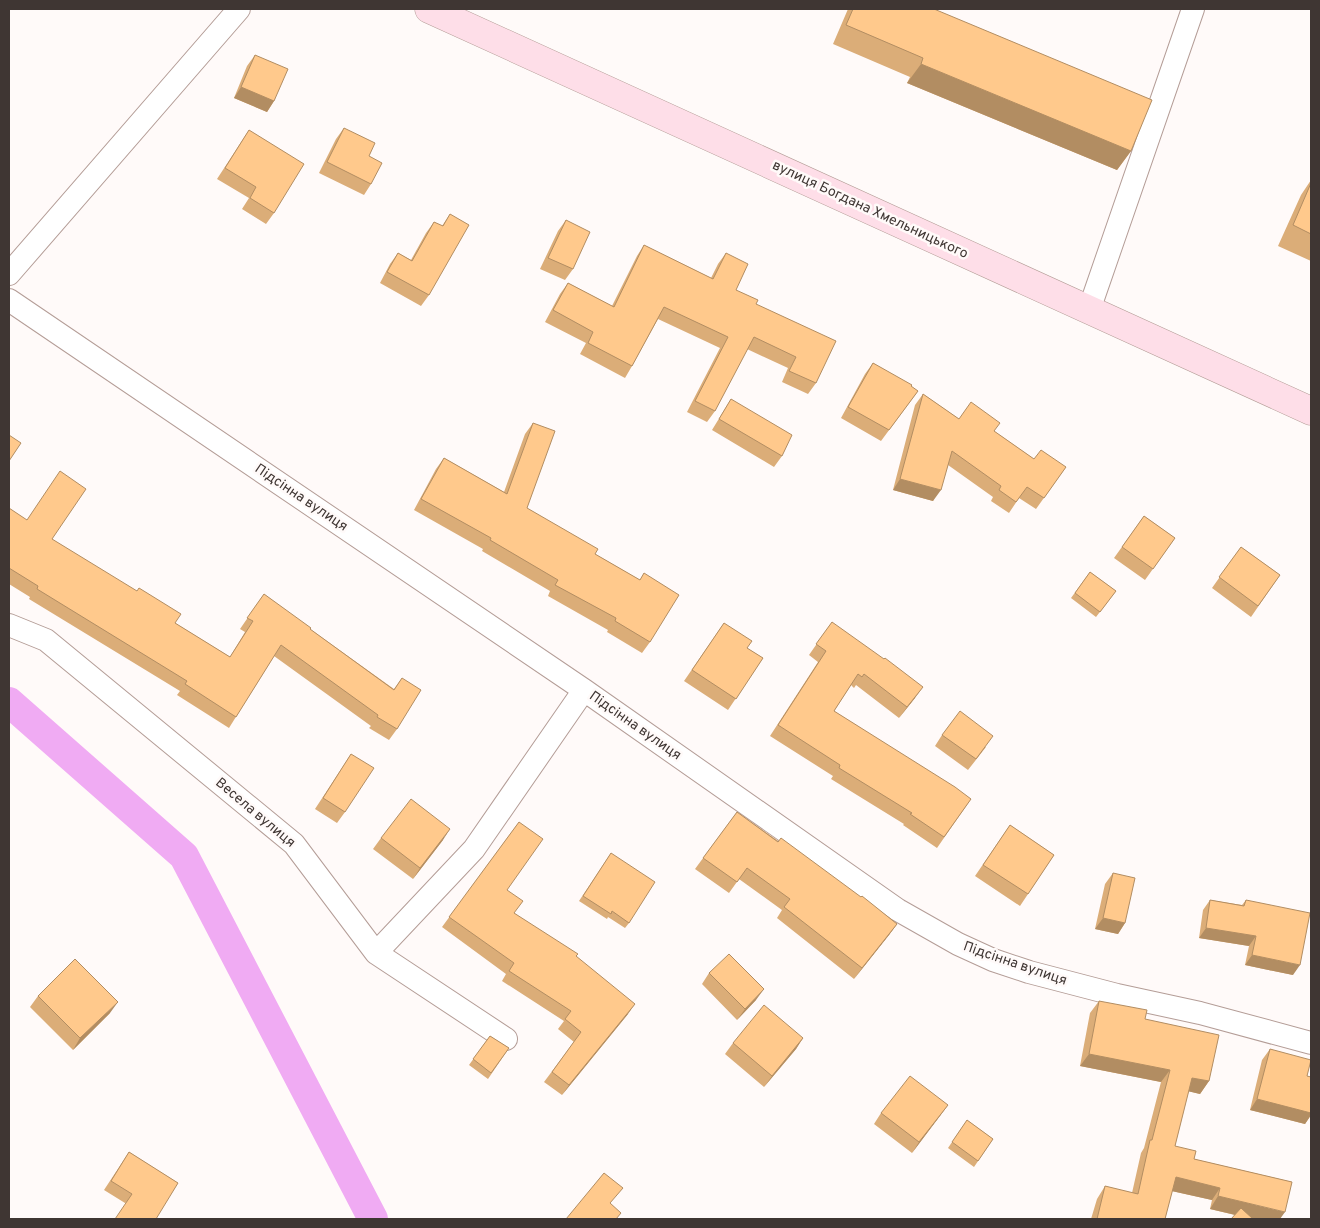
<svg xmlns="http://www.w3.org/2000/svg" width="1320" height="1228" font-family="Overpass,sans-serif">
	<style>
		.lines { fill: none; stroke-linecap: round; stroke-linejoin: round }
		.canal { stroke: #f0abf3; stroke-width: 30 }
		.street-casing { stroke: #b49d97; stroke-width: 24 }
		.secondary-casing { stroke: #b49d97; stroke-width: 29 }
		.street { stroke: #fff; stroke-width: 22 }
		.secondary { stroke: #fedee8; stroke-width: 28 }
		.wall { fill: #dbad78 }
		.shaded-wall { fill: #b28d62 }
		.building { fill: #ffc98c; stroke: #b28d62 }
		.labels { text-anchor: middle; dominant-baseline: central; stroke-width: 5; stroke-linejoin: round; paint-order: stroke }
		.street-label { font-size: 14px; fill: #3f3633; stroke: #fffaf9 }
	</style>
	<rect width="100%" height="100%" fill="#fffaf9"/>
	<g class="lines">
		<!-- canal -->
		<path class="canal" d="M9,702l175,154 189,363"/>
		<!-- street casing -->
		<g class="street-casing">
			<path id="street" d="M9,274l230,-265
				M9,300l575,390 314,220 60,34 35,16 36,12 88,23 83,18 111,30
				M1089,310l104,-301
				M9,625l37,15 248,204 82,109 130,86
				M376,953l98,-104 110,-159"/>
		</g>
		<!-- secondary casing -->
		<g class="secondary-casing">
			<path id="secondary" d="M429,9l882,402"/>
		</g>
		<!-- street -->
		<use href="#street" class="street"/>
		<!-- secondary -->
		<use href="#secondary" class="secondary"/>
	</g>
	<!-- wall -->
	<path class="wall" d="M848,9h86l197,142 -14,19 -210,-87 3,-6 -77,-33z
		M255,55l19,46 -7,11 -33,-14 13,-32z
		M344,128l25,28 2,28 -7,11 -45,-22 17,-34z
		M249,130l25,83 -8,11 -24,-15 7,-11 -32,-19z
		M1311,180v81l-33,-15 23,-51z
		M450,214l-21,81 -8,11 -41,-23 10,-19 8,-11 13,7 15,-27 8,-11 8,4z
		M566,220l7,49 -8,11 -25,-11 18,-38z
		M644,245l67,33 7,-14 8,-11 10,37 20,14 60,79 -8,11 -26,-12 6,-14 -41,-19 -32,62 -8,11 -20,-10 33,-64 -62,-29 -26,47 -7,12 -45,-24 6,-11 -41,-21 15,-28 8,-11 44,23 25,-50z
		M873,363l45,28 -37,50 -40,-23 24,-44z
		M923,394l36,25 35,12 40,28 32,8 -30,42 -17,-11 -10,15 -18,-12 2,-4 -45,-32 -15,36 -40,-11 22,-85z
		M731,399l51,57 -8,11 -62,-37z
		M533,423l-6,85 68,46 45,26 4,-7 6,69 -8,11 -35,-21 1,-2 -60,-34 2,-5 -68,-40 1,-2 -69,-39 22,-41 8,-11 60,34 21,-58z
		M9,508l43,31 123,84 55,34 15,-25 -5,-3 24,-35 46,35 84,60 8,-11 -5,51 -8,11 -20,-12 2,-2 -97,-70 -45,72 -52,-33 3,-4 -151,-92 1,-2 -21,-13z
		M1144,516l31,22 -30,42 -31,-22z
		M1241,547l39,28 -29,42 -39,-29z
		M1090,572l26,19 -20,26 -25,-19z
		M832,622l83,76 -16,20 -43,-33 -2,3 -3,-3 -17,26 137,88 -34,49 -34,-23 1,-1 -73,-45 2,-3 -63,-40 48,-74 -9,-7z
		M724,623l23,25 16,10 -35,52 -44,-29z
		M942,735l44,12 -18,23 -33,-24z
		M351,754l-6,58 -8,11 -22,-14z
		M737,812l160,112 -8,11 -35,44 -77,-61 5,-8 -43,-31 -10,14 -34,-24z
		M519,822l-12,68 7,23 62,43 52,58 -66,81 -18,-13 30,-40 -16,-13 6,-8 -62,-40 4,-7 -64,-47z
		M1010,825l44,30 -34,51 -45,-30z
		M381,838l62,2 -30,39 -40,-30z
		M611,853l18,70 -4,5 -17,-11 -1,2 -28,-18z
		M1113,873l12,50 -7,11 -23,-5 10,-45z
		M1210,900l32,5 4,-5 47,75 -48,-10 4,-19 -50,-8 4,-28z
		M709,973l47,27 -19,20 -35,-36z
		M38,996l72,17 -37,37 -43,-43z
		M1099,1001l46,18 64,62 -9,13 -12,-3 -13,55 19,13 98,23 -57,33 -25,-6 2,-9 -40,-9 -7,28h-74l6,-20 8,-13 27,7 9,-40 3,-5 17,-66 -81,-16 10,-53z
		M490,1036l19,12 -21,31 -19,-14z
		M803,1038l-7,11 -32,38 -39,-33 8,-11z
		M1270,1049l37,27 4,1v38l-6,9 -55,-14 12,-50z
		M948,1105l-36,48 -38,-29 7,-11z
		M967,1120l26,19 -19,28 -26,-19z
		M129,1152l49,31 -53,20 -21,-13z"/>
	<!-- shaded-wall -->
	<path class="shaded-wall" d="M921,64l210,87 -14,19 -210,-87z
		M241,87l33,14 -7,11 -33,-14z
		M900,479l41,11 -8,11 -40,-11z
		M923,687l-8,11 -16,20 8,-11z
		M450,829l-7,11 -30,39 7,-11z
		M1103,918l22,5 -7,11 -23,-5z
		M897,924l-8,11 -35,44 8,-11z
		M1206,928l50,8 -7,10 -50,-8z
		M1252,955l48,10 -7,10 -48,-10z
		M764,989l-8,11 -19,20 8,-11z
		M118,1002l-8,11 -37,37 7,-12z
		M635,1004l-7,10 -66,81 7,-10z
		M803,1038l-7,11 -32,38 8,-11z
		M1089,1054l81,16 -9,12 -81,-16z
		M1192,1078l17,3 -9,13 -17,-4z
		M1257,1099l54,14v2l-6,9 -55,-14z
		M948,1105l-8,11 -28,37 7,-11z
		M1176,1177l44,11 -8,12 -45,-10z
		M1218,1196l67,16 -5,7h-27l-43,-10z"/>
	<!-- building -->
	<path class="building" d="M853,9h81l218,91 -21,51 -210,-87 2,-6 -77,-33z
		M255,55l33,14 -14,32 -33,-14z
		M344,128l31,15 -6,13 13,7 -11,21 -44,-22z
		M249,130l55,34 -30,49 -24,-15 6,-11 -31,-19z
		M1311,183v51l-18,-9z
		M450,214l19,11 -40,70 -42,-23 11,-19 14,8 22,-39 9,4z
		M566,220l24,12 -17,37 -25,-11z
		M644,245l69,34 13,-26 22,11 -12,26 22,10 -2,4 80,37 -20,42 -27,-12 7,-14 -42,-20 -39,74 -20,-10 33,-64 -64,-30 -32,59 -44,-23 5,-11 -40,-22 15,-27 46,24z
		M873,363l39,22 -1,1 7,5 -29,39 -41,-23z
		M923,394l36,25 12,-17 29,21 -6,8 40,28 7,-9 25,17 -22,31 -17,-11 -11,15 -17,-12 2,-4 -49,-35 -11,39 -41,-11z
		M731,399l61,36 -10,21 -63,-37z
		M533,423l22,8 -28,77 71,41 -3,5 45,26 4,-7 35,22 -29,47 -35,-21 1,-3 -61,-33 3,-5 -68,-40 1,-2 -70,-39 23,-41 63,36z
		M9,435l12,8 -12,18z
		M60,471l26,18 -34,50 85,52 2,-3 42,26 -6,9 55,34 23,-36 -6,-3 17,-24 47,34 -1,1 84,61 8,-12 19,12 -24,39 -20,-12 1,-2 -97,-70 -45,72 -51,-33 2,-3 -150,-92 1,-3 -29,-18v-60l18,12z
		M1144,516l31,22 -22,31 -31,-22z
		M1241,547l39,28 -22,31 -39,-29z
		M1090,572l26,19 -16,21 -25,-19z
		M832,622l52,37 1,-1 38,29 -16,20 -43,-33 -2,3 -4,-3 -24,37 121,76 16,12 -27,38 -34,-23 2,-1 -73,-45 1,-3 -62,-40 48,-74 -10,-7z
		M724,623l28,18 -5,7 16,10 -27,41 -44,-29z
		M960,711l33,25 -17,23 -34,-24z
		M351,754l23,14 -29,44 -22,-14z
		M411,799l39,30 -30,39 -39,-30z
		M737,812l41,30 3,-4 80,59 1,-1 35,28 -35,44 -78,-61 6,-8 -43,-31 -10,14 -34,-24z
		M519,822l24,17 -36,51 16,11 -9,12 64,41 -2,2 59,48 -66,81 -17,-13 29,-40 -16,-13 6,-8 -62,-40 5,-8 -65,-46z
		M1010,825l44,30 -26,39 -45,-29z
		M611,853l44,29 -26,41 -17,-12 -1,3 -28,-18z
		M1113,873l22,5 -10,45 -22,-5z
		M1210,900l34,6 2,-6 64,13 -10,52 -48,-10 4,-19 -50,-8z
		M729,954l35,35 -19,20 -36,-36z
		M75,959l43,43 -38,36 -42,-42z
		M1099,1001l48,9 -2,9 74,16 -10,46 -17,-3 -17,68 21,5 -2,8 98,23 -7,30 -67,-16 2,-8 -44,-11 -11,42h-68l8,-33 33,8 12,-54h2l18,-70 -81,-16z
		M764,1005l39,33 -31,38 -39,-33z
		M490,1036l19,12 -18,25 -18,-14z
		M1270,1049l41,11 -4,16 4,1v36l-54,-14z
		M910,1076l38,29 -29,37 -38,-29z
		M967,1120l26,19 -15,22 -26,-19z
		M129,1152l49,31 -22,36h-41l17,-25 -21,-13z
		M604,1173l19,15 -13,15 11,10 -5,6h-50z
		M1241,1208l12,11h-22z"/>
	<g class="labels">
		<!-- street labels -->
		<g class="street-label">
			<text transform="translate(870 210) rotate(25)">вулиця Богдана Хмельницького</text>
			<text transform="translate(301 498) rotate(34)">Підсінна вулиця</text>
			<text transform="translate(635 726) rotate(35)">Підсінна вулиця</text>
			<text transform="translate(255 813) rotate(40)">Весела вулиця</text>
			<text transform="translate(1015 964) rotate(19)">Підсінна вулиця</text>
		</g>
	</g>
	<!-- border -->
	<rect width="1320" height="1228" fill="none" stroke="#3f3633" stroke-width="20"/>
</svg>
